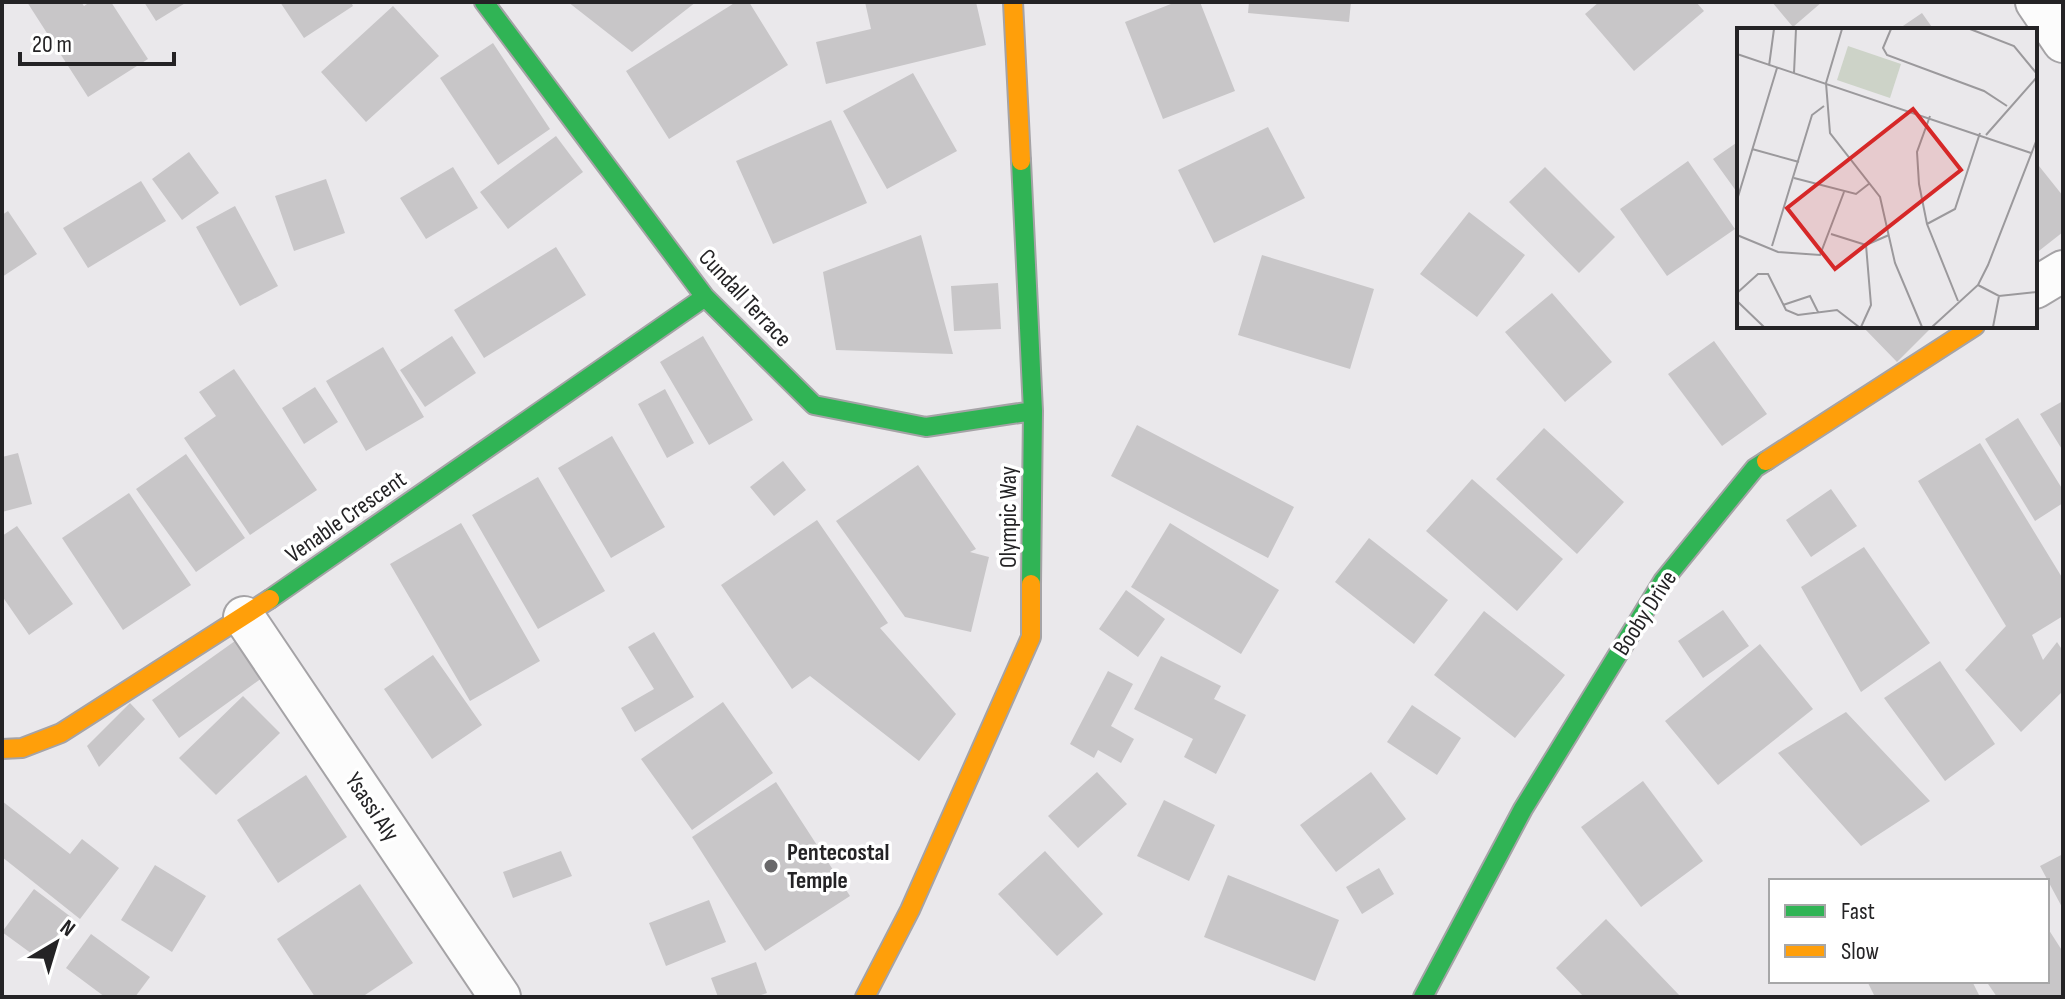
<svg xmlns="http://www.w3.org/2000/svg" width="2065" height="999" font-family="'Sofia Sans Condensed',sans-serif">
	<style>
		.building { fill: #c8c6c8 }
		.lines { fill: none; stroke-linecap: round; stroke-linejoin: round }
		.street-casing { stroke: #a5a3a6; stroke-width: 44 }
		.fast-casing { stroke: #a5a3a6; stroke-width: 22 }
		.slow-casing { stroke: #a5a3a6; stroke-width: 22 }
		.street { stroke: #fcfcfc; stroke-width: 40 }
		.fast { stroke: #30b455; stroke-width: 18 }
		.slow { stroke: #ff9f0a; stroke-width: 18 }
		.poi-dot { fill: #69686a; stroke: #fff; stroke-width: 3 }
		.labels { text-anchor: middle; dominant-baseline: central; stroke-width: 7; stroke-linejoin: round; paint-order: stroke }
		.street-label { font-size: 24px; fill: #242325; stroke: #fff }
		.poi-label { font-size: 24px; font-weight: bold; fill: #242325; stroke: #fff; text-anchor: start }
		.inset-road { fill: none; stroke: #9b999c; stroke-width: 2 }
		.view { fill: #d62828; fill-opacity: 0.15; stroke: #d62828; stroke-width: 4 }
		.inset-edge { fill: none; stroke: #242325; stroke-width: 4 }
	</style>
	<rect width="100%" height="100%" fill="#eae8eb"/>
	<!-- building -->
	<path class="building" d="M27,2h54l3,4 6,-4h21l37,57 -60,38z
		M144,2h43l-31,19z
		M280,2h71l2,4 -49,32z
		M568,2h128l-64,50z
		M736,2h13l39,63 -119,74 -43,-68z
		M865,2h111l10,43 -160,39 -10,-42 55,-13z
		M1176,2h24l35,89 -72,28 -38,-97z
		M1249,2h102l-2,20 -101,-9z
		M1599,2h97l8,9 -70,60 -49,-57z
		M1772,2h50l-29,25z
		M393,6l46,50 -73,66 -45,-50z
		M1922,13l12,17h-37z
		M493,43l57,86 -52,36 -58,-87z
		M913,73l44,78 -70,38 -44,-78z
		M831,120l36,83 -94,41 -37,-83z
		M1268,127l37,71 -91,45 -36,-73z
		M556,136l27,36 -75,57 -28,-37z
		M1739,141v54l-26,-36z
		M189,152l30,41 -37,27 -30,-41z
		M1688,161l47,68 -68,47 -47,-67z
		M2035,161l28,35v36l-28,22z
		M453,167l25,41 -52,31 -26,-41z
		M1545,167l70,70 -36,36 -70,-71z
		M326,179l19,54 -51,18 -19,-55z
		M141,181l25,40 -78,47 -25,-40z
		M235,206l43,80 -38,20 -44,-79z
		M8,211l29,43 -35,23v-62z
		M1469,212l56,43 -48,62 -57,-43z
		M921,235l32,119 -117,-4 -13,-78z
		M556,247l30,48 -102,63 -30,-48z
		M1262,255l112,34 -24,80 -112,-34z
		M998,283l3,46 -47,2 -3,-45z
		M1552,293l60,69 -47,40 -60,-70z
		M1862,326h71l-36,36z
		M452,336l24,37 -51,34 -25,-37z
		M703,336l50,84 -44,25 -49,-83z
		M1714,341l53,73 -45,32 -54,-72z
		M383,347l41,70 -58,34 -40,-70z
		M234,369l83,121 -67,45 -66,-97 32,-22 -17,-24z
		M315,387l23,35 -34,22 -22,-36z
		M665,389l29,54 -27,15 -29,-54z
		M2063,401v50l-23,-37z
		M2018,418l45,72v13l-28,18 -50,-82z
		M1137,425l157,82 -26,51 -157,-82z
		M1544,428l80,74 -47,52 -81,-75z
		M612,436l53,91 -54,31 -53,-90z
		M1980,443l83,136v37l-31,19 11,25 14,-18 6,9v40l-42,41 -56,-62 41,-44 -88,-145z
		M18,453l14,51 -30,8v-55z
		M186,454l59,84 -49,34 -60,-83z
		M783,461l23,29 -32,26 -24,-29z
		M918,465l58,84 -6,3 19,5 -18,75 -66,-15 -69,-96z
		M538,477l67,114 -67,38 -66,-114z
		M1472,479l91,80 -46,52 -91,-80z
		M1831,489l26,37 -46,31 -25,-37z
		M129,493l62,92 -68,45 -61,-92z
		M817,520l71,103 -8,5 76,86 -37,47 -109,-85 -18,13 -71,-104z
		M461,523l79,138 -70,40 -80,-137z
		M1170,523l109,67 -38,64 -110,-67z
		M17,526l56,78 -44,31 -27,-39v-60z
		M1369,538l79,62 -34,44 -79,-62z
		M1864,547l66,96 -69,49 -60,-105z
		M1126,590l39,29 -27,38 -39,-28z
		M1723,610l26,36 -46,32 -25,-37z
		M1484,611l81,64 -50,63 -81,-63z
		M654,632l40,65 -59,35 -14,-24 33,-19 -26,-42z
		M235,641l27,37 -83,60 -27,-38z
		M1760,644l53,65 -95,76 -53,-64z
		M433,655l49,70 -50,34 -48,-70z
		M1161,656l60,30 -7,13 32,16 -30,59 -32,-17 9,-18 -59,-30z
		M1940,661l55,83 -50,37 -61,-83z
		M1108,671l25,13 -22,42 23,13 -13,24 -23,-13 -4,8 -24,-14z
		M243,696l37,37 -64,62 -37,-37z
		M723,702l50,71 -81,57 -51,-71z
		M130,703l15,16 -46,48 -12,-21z
		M1412,705l49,33 -24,37 -50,-33z
		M1846,712l84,89 -69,45 -83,-93z
		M1097,772l30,32 -49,44 -30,-32z
		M1371,772l35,47 -70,53 -36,-47z
		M306,775l41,62 -69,46 -41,-63z
		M1643,781l60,80 -62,46 -60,-80z
		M776,782l74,114 -85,55 -73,-114z
		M1164,800l51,25 -26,56 -52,-25z
		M2,801l68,53 12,-15 37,29 -39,51 -78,-62z
		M561,851l11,25 -59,22 -10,-26z
		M1045,851l58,63 -46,42 -59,-62z
		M2063,854v55l-23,-43z
		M155,865l51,31 -34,56 -51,-32z
		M1379,868l15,26 -32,20 -16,-27z
		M1228,875l111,45 -24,61 -111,-44z
		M360,884l53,79 -51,34h-47l-38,-58z
		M34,889l37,28 -32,42 -37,-27z
		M709,900l17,42 -60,24 -17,-43z
		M1606,919l75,78h-97l-28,-29z
		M2047,927l16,25v45h-66l-11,-16h61z
		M91,934l59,43 -15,20h-30l-39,-29z
		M756,962l11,31 -12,4h-37l-7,-19z
		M1867,981h105l8,16h-105z"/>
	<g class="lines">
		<!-- street casing -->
		<g class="street-casing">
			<path id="street" d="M2036,2l27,40
				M2035,288l28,-17
				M244,617l256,380"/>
		</g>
		<!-- fast casing -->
		<g class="fast-casing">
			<path id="fast" d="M484,2l221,295 109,108 112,22 107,-16
				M1021,161l12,250 -2,173
				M270,599l435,-302
				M1423,997l100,-188 140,-228 92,-113 11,-7"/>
		</g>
		<!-- slow casing -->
		<g class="slow-casing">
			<path id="slow" d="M1013,2l8,159
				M1766,461l209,-135
				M2,749l20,-1 39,-15 209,-134
				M865,997l45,-87 121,-273v-53"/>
		</g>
		<!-- street -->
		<use href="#street" class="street"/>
		<!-- fast -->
		<use href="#fast" class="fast"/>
		<!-- slow -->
		<use href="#slow" class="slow"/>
	</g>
	<!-- markers -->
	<circle class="poi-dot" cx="771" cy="866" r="8"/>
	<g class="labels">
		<!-- street labels -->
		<g class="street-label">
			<text transform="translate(745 298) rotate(47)">Cundall Terrace</text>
			<text transform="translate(346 517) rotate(-35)">Venable Crescent</text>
			<text transform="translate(1008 517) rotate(-90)">Olympic Way</text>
			<text transform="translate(1645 613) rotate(-57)">Booby Drive</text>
			<text transform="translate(372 807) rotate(56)">Ysassi Aly</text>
		</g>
		<!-- poi labels -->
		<g class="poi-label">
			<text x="787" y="852">Pentecostal<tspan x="787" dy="28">Temple</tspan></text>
		</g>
	</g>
	<!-- overview -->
	<g transform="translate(1737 28)">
		<rect width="300" height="300" fill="#eae8eb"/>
		<path d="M111,18l53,18 -11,34 -53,-18z" fill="#cdd3c8"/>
		<path class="inset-road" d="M105,1l-16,54 4,50 50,64 15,66 27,64M154,1l-8,19 4,7 97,36 23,15M233,1l44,17 23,28M0,26l294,99M32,38l5,-37M57,45l2,-44M193,88l-13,36 2,32 8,40 31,77M249,107l51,-58M15,121l47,13M57,150l62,16 14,-11M0,172l40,-132M190,196l28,-15 25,-76M94,206l35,11M0,207l41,17 42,3 24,-63M35,218l40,-131 12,-9M241,257l21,11 38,-4M0,265l21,-19h10l18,36 12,5 39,-5 22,17M0,273l27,26M46,277l27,-9 8,16M124,299l10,-22 -5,-60 23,-10M195,299l46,-42 10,-20 49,-126M256,299l6,-31"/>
		<path class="view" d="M176,81l48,61 -126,99 -48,-61z"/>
		<rect width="300" height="300" class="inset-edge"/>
	</g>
	<!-- border -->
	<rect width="2065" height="999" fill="none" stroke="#242325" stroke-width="8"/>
	<!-- legend -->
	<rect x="1769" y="879" width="280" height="104" fill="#ffffff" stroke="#a7a7a8" stroke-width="2"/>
	<rect x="1785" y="905" width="40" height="12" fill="#30b455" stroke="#a7a7a8" stroke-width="2"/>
	<text x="1841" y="919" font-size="24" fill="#242325">Fast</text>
	<rect x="1785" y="945" width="40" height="12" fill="#ff9f0a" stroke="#a7a7a8" stroke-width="2"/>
	<text x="1841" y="959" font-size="24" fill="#242325">Slow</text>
	<!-- north arrow -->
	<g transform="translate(56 943) rotate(38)" stroke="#ffffff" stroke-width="6" paint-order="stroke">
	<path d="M0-6L14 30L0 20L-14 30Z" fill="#242325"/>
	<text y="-12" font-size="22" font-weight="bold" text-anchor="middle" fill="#242325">N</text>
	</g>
	<!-- scale -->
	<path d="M20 52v12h154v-12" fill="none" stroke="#242325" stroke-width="4"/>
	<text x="32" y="52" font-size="24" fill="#242325" stroke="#ffffff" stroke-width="6" paint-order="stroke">20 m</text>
</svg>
